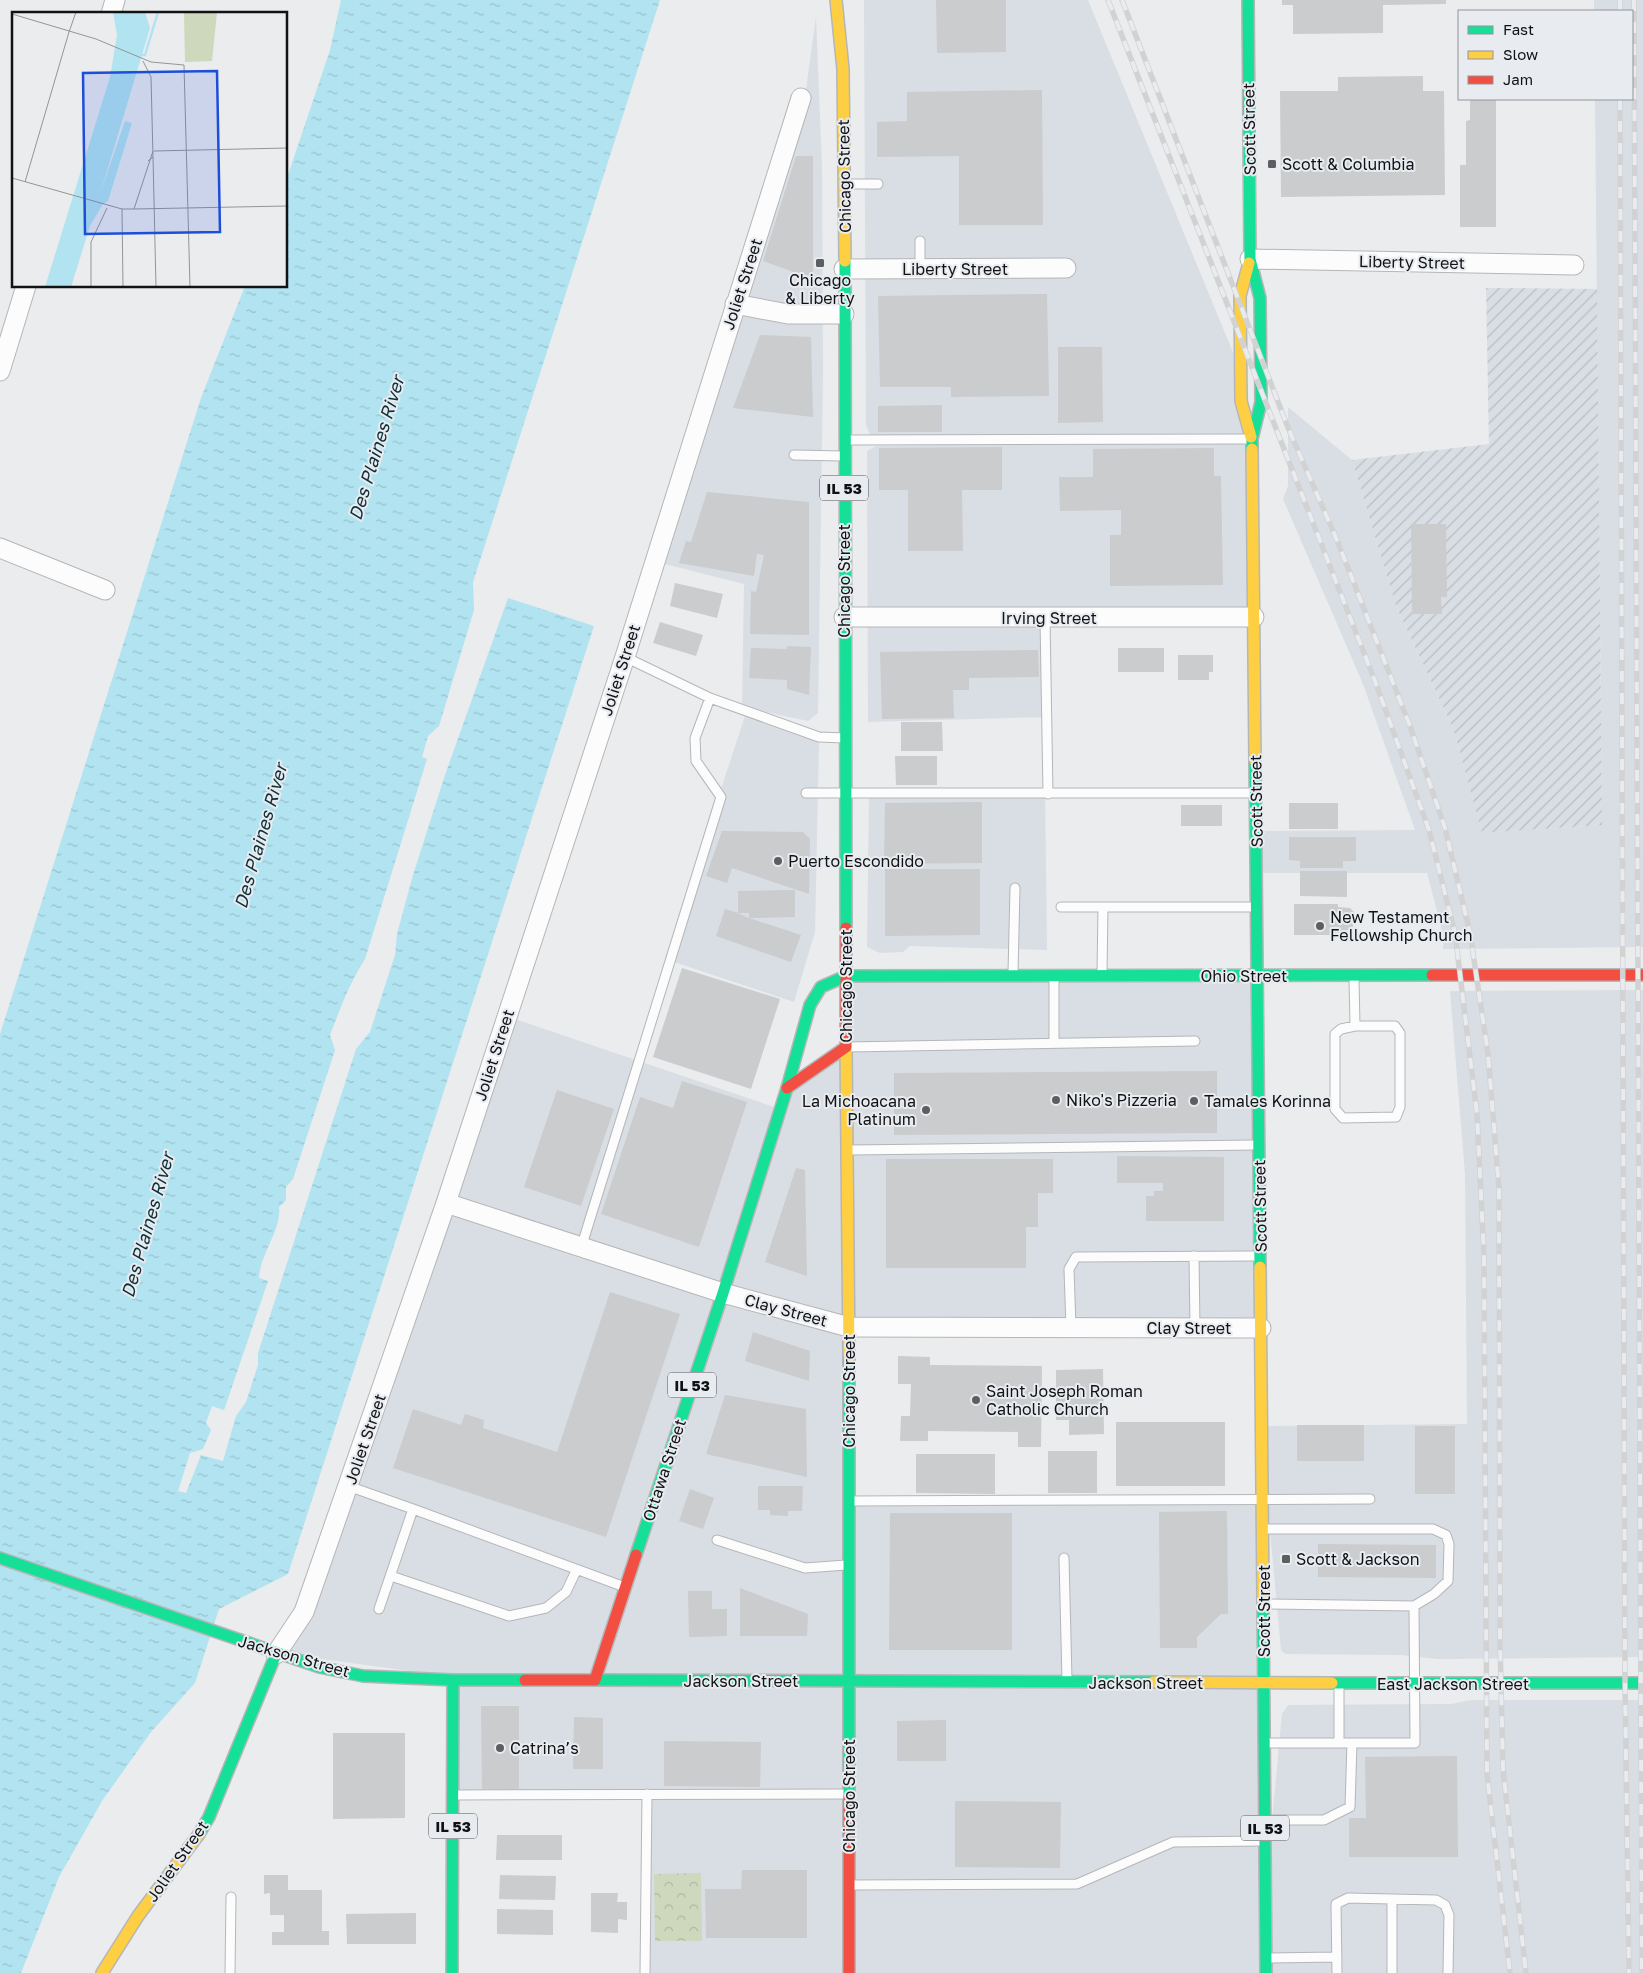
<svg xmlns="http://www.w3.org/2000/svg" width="1643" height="1973" font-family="'Golos Text',sans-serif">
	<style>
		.built { fill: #d9dee4 }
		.industrial { fill: url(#industrial-furrows) }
		.park { fill: url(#park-crowns) }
		.water { fill: url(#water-ripples) }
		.building { fill: #caccce }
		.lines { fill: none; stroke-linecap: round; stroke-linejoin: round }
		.lane-casing { stroke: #b4b6b8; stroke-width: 11 }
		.street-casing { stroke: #b4b6b8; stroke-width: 21 }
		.fast-casing { stroke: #b4b6b8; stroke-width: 14 }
		.slow-casing { stroke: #b4b6b8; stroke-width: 14 }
		.jam-casing { stroke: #b4b6b8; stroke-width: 14 }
		.lane { stroke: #fcfcfc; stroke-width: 9 }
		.street { stroke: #fcfcfc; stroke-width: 19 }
		.fast { stroke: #16e098; stroke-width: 11 }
		.slow { stroke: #ffcf43; stroke-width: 11 }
		.jam { stroke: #f24e42; stroke-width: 11 }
		.rail-casing { stroke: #d2d2d3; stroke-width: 5.5 }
		.rail { stroke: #e8ebf0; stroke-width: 4; stroke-dasharray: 11; stroke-linecap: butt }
		.poi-dot { fill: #5d5e60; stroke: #e8ebf0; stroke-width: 2 }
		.labels { text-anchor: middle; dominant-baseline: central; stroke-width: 4; stroke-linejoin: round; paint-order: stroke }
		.shield { fill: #e8ebf0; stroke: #525356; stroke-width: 1 }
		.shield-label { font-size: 15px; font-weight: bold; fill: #111214 }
		.street-label { font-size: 16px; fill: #111214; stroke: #e8ebf0 }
		.poi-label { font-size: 16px; fill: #111214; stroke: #e8ebf0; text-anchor: start }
		.water-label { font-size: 18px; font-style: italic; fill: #0e3139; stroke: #e8ebf0 }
		.inset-river { fill: none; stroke: #b1e3f0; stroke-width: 2.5 }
		.inset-road { fill: none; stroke: #939597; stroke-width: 1 }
		.view { fill: #1d4ed8; fill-opacity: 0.15; stroke: #1d4ed8; stroke-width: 2.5 }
		.inset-edge { fill: none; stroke: #111214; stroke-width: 2.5 }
	</style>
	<defs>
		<pattern id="industrial-furrows" width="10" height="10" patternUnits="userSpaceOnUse" patternTransform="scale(1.25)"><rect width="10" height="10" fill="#d9dee4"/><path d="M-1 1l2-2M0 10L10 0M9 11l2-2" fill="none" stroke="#b9bdc3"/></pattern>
		<pattern id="park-crowns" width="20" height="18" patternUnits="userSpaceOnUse" patternTransform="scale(1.25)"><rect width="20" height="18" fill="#cdd8bc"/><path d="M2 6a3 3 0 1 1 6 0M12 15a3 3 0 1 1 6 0" fill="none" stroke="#afb8a1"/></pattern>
		<pattern id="water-ripples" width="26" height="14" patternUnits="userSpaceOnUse" patternTransform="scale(1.25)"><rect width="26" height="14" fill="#b1e3f0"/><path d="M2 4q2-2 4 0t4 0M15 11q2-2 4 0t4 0" fill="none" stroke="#97c2cd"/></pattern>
	</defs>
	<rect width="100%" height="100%" fill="#eaecee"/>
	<!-- built -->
	<path class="built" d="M864,0h224l160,389 1,45 -379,1 -4,-10z
		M1594,0h49v947l-200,2 1,-11 -17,-65h-168v-42l156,-1 -52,-146 -80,-185 5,-13v-79l64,53 44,146 57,122 29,105 120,-8 -7,-726h37v-88h-38z
		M816,17l6,150 1,206 -5,340 -10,8 -66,-14 2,-123 -87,-22 148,-465z
		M1251,440l1,175 -207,1v101l-177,5 -1,-271 9,-5z
		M746,713l73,27 -4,192 -21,70 -129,-43z
		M1045,792l2,158 -137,-4 -7,6 -23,1 -13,-6 2,-154z
		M847,977h412l2,350 -411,-1z
		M1643,990v667l-206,2 -36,-4 -116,-1 -4,-4 -14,-152 1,-72 199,-2 -2,-250 -15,-183z
		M509,1017l268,91 -182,568 -141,1 -176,-24 27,-38z
		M845,1049l2,277 -123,-33 63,-204z
		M724,1296l123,32v351l-250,-4z
		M1266,1498l-2,187 -415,-5 1,-178z
		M454,1680l392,3 3,290h-204v-180h-191z
		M850,1683l413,5 5,175 14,-149 6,-9 163,-1 20,-4h172v273h-791z"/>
	<!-- industrial -->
	<path class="industrial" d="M1486,288l111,1 5,536 -120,8 -29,-105 -57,-122 -44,-146 137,-16z"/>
	<!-- park -->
	<path class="park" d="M701,1873l1,68h-47l-1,-67z"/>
	<!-- water -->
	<path class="water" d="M341,0h319l-187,582 1,28 -35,116 -11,10 -6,21 5,2 -62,200c-15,23 -25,50 -35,76l5,15 -42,129 -7,8v13l-7,7c3,22 -19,47 -20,71l9,3 -44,129 -12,-4 -6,17 5,7 -8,19 -13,4 -12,38 8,2 15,-38 22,6 13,-45 10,-14 12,-37v-12l98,-304 14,-17 25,-77 2,-21 16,-59 32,-100 63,-177 86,28 -306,948 -69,35 -24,74 -44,49 -49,69 -43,76 -38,96h-21v-939l201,-636 44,-112h41v-105l44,-131z"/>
	<!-- building -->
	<path class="building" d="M936,0h70v52l-69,1z
		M1282,0h164v4l-63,1v28l-90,1v-29h-11z
		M1423,76v15h21l1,104 -164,2 -1,-106h58v-14z
		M1042,90l1,135h-84v-69l-82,1v-35l30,-1v-29z
		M1470,99h26v128h-36v-62h6v-44l4,-1z
		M796,156h17v123l-50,-18z
		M1047,294l2,102 -98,1v-10h-71l-2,-91z
		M760,335l51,2 2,80 -80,-9z
		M1058,347h44l1,75 -45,1z
		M942,405v27h-64v-26z
		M1002,447v43h-40l1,61h-55v-61h-29v-42z
		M1214,448v28h7l2,109 -113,1v-51h11v-25l-61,1 -1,-34h34v-28z
		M707,492l102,10v133l-59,-1 1,-43 5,1 8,-37 -7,-1 -3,22 -75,-13 7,-22 5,1z
		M1411,524h35l1,73h-6l1,17h-30z
		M675,583l48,11 -6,24 -47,-12z
		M660,622l43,13 -7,21 -43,-13z
		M787,646l24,1 -2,48 -22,-6v-9l-38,-2 2,-30 36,1z
		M1118,648h46v24h-46z
		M1038,650l1,27 -70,1v12h-16l1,28 -72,1 -2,-67z
		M1178,655h35v17h-4v8h-31z
		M901,722h41l1,29h-42z
		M895,756h42v29h-41z
		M982,802v61l-98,1 1,-61z
		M1289,803h49v26h-49z
		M1181,805h41v21h-41z
		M722,831l81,1 7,7 -1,55 -77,-26 -5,15 -21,-7z
		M1289,837h67v24h-13v7h-43v-7l-11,-1z
		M885,869h95v66l-95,1z
		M1300,871h47v26l-47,-1z
		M795,890v27l-46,1v-5h-11l8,4 55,18 -10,27 -75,-26 9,-27 13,4v-22z
		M1294,904h44v3l12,1 5,5 1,7 -4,8 -7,3v4h-51z
		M682,968l98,31 -29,90 -98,-32z
		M1217,1071v62l-323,2v-62z
		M682,1081l65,21 -48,145 -98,-33 39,-117 33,11z
		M557,1090l57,19 -33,97 -57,-19z
		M1117,1156l107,1v64h-78v-25h8v-5h9v-8h-46z
		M886,1159h167v34h-15v34h-12v41h-140z
		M796,1168l9,2 2,106 -42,-14z
		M610,1292l70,22 -74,223 -213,-69 20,-59 48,16 4,-11 19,6 -1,8 74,24z
		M753,1332l57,19 -1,30 -64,-20z
		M898,1356l32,1v8l112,1 -1,81h-23v-15l-90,-1v10h-28l1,-25h9l1,-32h-13z
		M1103,1369l1,65 -35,1v-15h-13v-50z
		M725,1395l81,14 1,68 -101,-23z
		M1116,1422h109v64h-109z
		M1297,1425h67v36h-67z
		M1415,1426h40v68h-40z
		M1048,1451h49v42h-49z
		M916,1454h79v40l-79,-1z
		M758,1486h45l-1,25h-14v5l-18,-1v-5h-12z
		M690,1489l24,9 -11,31 -24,-8z
		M1227,1511l1,103h-7l-24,23v11h-37l-1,-136z
		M890,1513h122v137h-123z
		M1318,1544l118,1v33l-118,-1z
		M740,1588l68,26 -1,22h-67z
		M688,1591h24v18h15v27l-38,1z
		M481,1706h38v83h-37z
		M574,1717l29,1v51h-30z
		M946,1720v41h-49v-40z
		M333,1733h72v85l-72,1z
		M664,1741l97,1 -1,45 -96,-1z
		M1457,1756l1,101h-109v-39h17l-1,-61z
		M955,1801l106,1 -1,66 -105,-1z
		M497,1835h65v25h-66z
		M742,1870h65v68h-101l-1,-49h36z
		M264,1875h24v15h34v41h7v14h-57v-13h12v-17h-14v-22l-6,1z
		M500,1875l56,1 -1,24 -56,-1z
		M591,1893h27l-1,9h10v18l-9,-1v14l-27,-1z
		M497,1909l56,1v25l-56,-1z
		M416,1913v31h-69l-1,-30z"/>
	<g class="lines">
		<!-- lane casing -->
		<g class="lane-casing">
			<path id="lane" d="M848,184h30
				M920,241v28
				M849,440l399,-1
				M794,455l48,1
				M1045,618l3,176
				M625,657l85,41 109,39 25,1
				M806,793h447
				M1061,907h193
				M1102,972l1,-64
				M1013,973l2,-85
				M1054,979v64
				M1354,979l1,47
				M1355,1026h40l5,7v74l-4,10 -53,1 -8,-9v-75l6,-5z
				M848,1047l347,-6
				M850,1150l405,-5
				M581,1248l140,-451 -25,-36 -1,-23 15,-40
				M1194,1256l1,72
				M1071,1328l-2,-59 7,-12 180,-1
				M348,1486l65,23
				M851,1501l519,-2
				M1266,1529h167l13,6 3,9 -1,37 -14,13 -20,12
				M717,1540l88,28 41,-3
				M1064,1558l3,122
				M391,1576l118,40 37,-8 20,-16 10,-21
				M1264,1604l150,2 1,137h-147
				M379,1609l34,-100 209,77
				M1339,1743v-56
				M455,1795l392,-1
				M1267,1820h57l26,-13 2,-64
				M850,1885l227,-1 96,-42 90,-1
				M1269,1958l68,-1
				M230,1973l1,-76
				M645,1973l2,-179
				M1337,1973l-1,-69 12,-6 88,2 9,5 4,10 -1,58
				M1392,1973v-74"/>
		</g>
		<!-- street casing -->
		<g class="street-casing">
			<path id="street" d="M111,14l4,-14
				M1250,259l324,6
				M844,269l222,-1
				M735,304l53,10h56
				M0,371l26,-85
				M0,548l105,42
				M844,617h410
				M446,1203l277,90 126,34 412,1
				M276,1654l28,-42 142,-409 179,-546 176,-559"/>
		</g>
		<!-- fast casing -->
		<g class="fast-casing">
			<path id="fast" d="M1248,0l2,259 10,39 1,104 -9,37v10
				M845,261l1,667
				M1255,761l5,506
				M846,976l586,-1
				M849,1357v440
				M636,1555l87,-262 64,-205 23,-83 11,-18 25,-11
				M0,1558l319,109 44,9 90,4
				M1263,1600l3,373
				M595,1680l558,2
				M1332,1683h311
				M199,1834l10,-17 67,-163
				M452,1973l1,-293h72"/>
		</g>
		<!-- slow casing -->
		<g class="slow-casing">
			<path id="slow" d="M836,0l7,69 2,192
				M1249,263l-9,33 1,105 10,36
				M1252,449l3,312
				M846,1047l3,310
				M1260,1267l3,333
				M1153,1682l179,1
				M102,1973l36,-57 61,-82"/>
		</g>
		<!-- jam casing -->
		<g class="jam-casing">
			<path id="jam" d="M1432,975h211
				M787,1088l59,-41v-119
				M525,1680h70l41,-125
				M849,1797v176"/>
		</g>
		<!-- lane -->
		<use href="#lane" class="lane"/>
		<!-- street -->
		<use href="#street" class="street"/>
		<!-- fast -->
		<use href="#fast" class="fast"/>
		<!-- slow -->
		<use href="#slow" class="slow"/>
		<!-- jam -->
		<use href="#jam" class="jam"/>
		<!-- rail casing -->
		<g class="rail-casing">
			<path id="rail" d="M1108,0l267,681 54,149 26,103 22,181 7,141 3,519 23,199
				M1122,0l167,430 48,110 73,186 35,102 25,105 18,121 11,134 1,454 3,127 23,204
				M1634,0l8,1973
				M1620,11v-11
				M1620,99l5,1584 4,290"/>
		</g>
		<!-- rail -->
		<use href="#rail" class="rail"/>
	</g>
	<!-- markers -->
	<g class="poi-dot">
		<rect x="1267" y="159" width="10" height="10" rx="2.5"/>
		<rect x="815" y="258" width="10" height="10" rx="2.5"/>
		<circle cx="778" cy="861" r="5"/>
		<circle cx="1320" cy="926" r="5"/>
		<circle cx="1056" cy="1100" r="5"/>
		<circle cx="1194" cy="1101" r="5"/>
		<circle cx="926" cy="1110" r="5"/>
		<circle cx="976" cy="1400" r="5"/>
		<rect x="1281" y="1554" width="10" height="10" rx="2.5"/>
		<circle cx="500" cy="1748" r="5"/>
	</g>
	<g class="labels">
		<!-- shield labels -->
		<g class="shield">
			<rect x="820" y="475.5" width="48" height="25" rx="4"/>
			<rect x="668" y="1372.5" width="48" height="25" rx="4"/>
			<rect x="429" y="1813.5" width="48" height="25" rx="4"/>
			<rect x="1241" y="1815.5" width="48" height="25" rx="4"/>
		</g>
		<g class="shield-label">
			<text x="844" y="488">IL 53</text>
			<text x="692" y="1385">IL 53</text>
			<text x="453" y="1826">IL 53</text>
			<text x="1265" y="1828">IL 53</text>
		</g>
		<!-- street labels -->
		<g class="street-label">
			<text transform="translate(1249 129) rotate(-91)">Scott Street</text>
			<text transform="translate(844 176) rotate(-91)">Chicago Street</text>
			<text transform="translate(1412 262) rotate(1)">Liberty Street</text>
			<text x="955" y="269">Liberty Street</text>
			<text transform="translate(742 284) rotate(-72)">Joliet Street</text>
			<text transform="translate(844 581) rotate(-90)">Chicago Street</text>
			<text x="1049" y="618">Irving Street</text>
			<text transform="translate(620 670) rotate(-72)">Joliet Street</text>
			<text transform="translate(1256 801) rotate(-91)">Scott Street</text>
			<text x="1244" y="976">Ohio Street</text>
			<text transform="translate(846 986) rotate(-90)">Chicago Street</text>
			<text transform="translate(494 1055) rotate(-72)">Joliet Street</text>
			<text transform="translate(1260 1206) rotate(-91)">Scott Street</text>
			<text transform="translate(786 1310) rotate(15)">Clay Street</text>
			<text x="1189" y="1328">Clay Street</text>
			<text transform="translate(849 1391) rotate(-90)">Chicago Street</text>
			<text transform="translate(365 1439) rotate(-71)">Joliet Street</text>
			<text transform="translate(664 1470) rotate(-72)">Ottawa Street</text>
			<text transform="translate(1264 1611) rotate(-90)">Scott Street</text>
			<text transform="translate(294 1656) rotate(16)">Jackson Street</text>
			<text x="741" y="1681">Jackson Street</text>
			<text x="1146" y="1683">Jackson Street</text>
			<text x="1453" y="1684">East Jackson Street</text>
			<text transform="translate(849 1796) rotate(-90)">Chicago Street</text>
			<text transform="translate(177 1861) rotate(-55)">Joliet Street</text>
		</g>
		<!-- poi labels -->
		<g class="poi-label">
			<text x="1282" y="164">Scott &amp; Columbia</text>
			<text x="820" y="280" text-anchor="middle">Chicago<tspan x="820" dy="18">&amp; Liberty</tspan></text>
			<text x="788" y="861">Puerto Escondido</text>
			<text x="1330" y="917">New Testament<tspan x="1330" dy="18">Fellowship Church</tspan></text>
			<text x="1066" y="1100">Niko's Pizzeria</text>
			<text x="916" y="1101" text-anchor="end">La Michoacana<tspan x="916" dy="18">Platinum</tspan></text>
			<text x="1204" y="1101">Tamales Korinna</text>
			<text x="986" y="1391">Saint Joseph Roman<tspan x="986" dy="18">Catholic Church</tspan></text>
			<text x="1296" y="1559">Scott &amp; Jackson</text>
			<text x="510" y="1748">Catrina’s</text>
		</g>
		<!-- water labels -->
		<g class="water-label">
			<text transform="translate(376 448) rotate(-73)">Des Plaines River</text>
			<text transform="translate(260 836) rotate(-74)">Des Plaines River</text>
			<text transform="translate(147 1225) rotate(-74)">Des Plaines River</text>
		</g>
	</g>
	<!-- overview -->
	<g transform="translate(12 12)">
		<rect width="275" height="275" fill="#eaecee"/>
		<path d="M172,0h33l-5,49 -27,1z" fill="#cdd8bc"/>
		<path d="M101,0h32l5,16 -49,163 24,-70 7,2 -24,78 -5,3 -13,22 -19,61h-26l65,-210 7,-42z" fill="#b1e3f0"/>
		<path class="inset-river" d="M129,43h4l13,-43"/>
		<path class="inset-road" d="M0,2l84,25 55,23 33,3 6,222M57,20l7,-20M131,49l8,16 2,80 -5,4M142,139l133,-3M141,145l3,130M0,166l110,31M13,170l44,-150M122,197l153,-3M79,275v-45l16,-34M111,275l-1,-78h12l19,-58"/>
		<path class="view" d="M205,59l3,161 -135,2 -2,-161z"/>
		<rect width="275" height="275" class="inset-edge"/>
	</g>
	<!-- legend -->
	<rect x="1458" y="10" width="175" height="90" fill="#e8ebf0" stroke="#929498"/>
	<rect x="1468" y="26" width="25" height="8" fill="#16e098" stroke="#929498"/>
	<text x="1503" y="35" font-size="15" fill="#111214">Fast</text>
	<rect x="1468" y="51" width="25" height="8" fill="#ffcf43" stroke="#929498"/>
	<text x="1503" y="60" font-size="15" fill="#111214">Slow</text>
	<rect x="1468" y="76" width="25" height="8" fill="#f24e42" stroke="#929498"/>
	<text x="1503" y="85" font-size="15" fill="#111214">Jam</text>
</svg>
